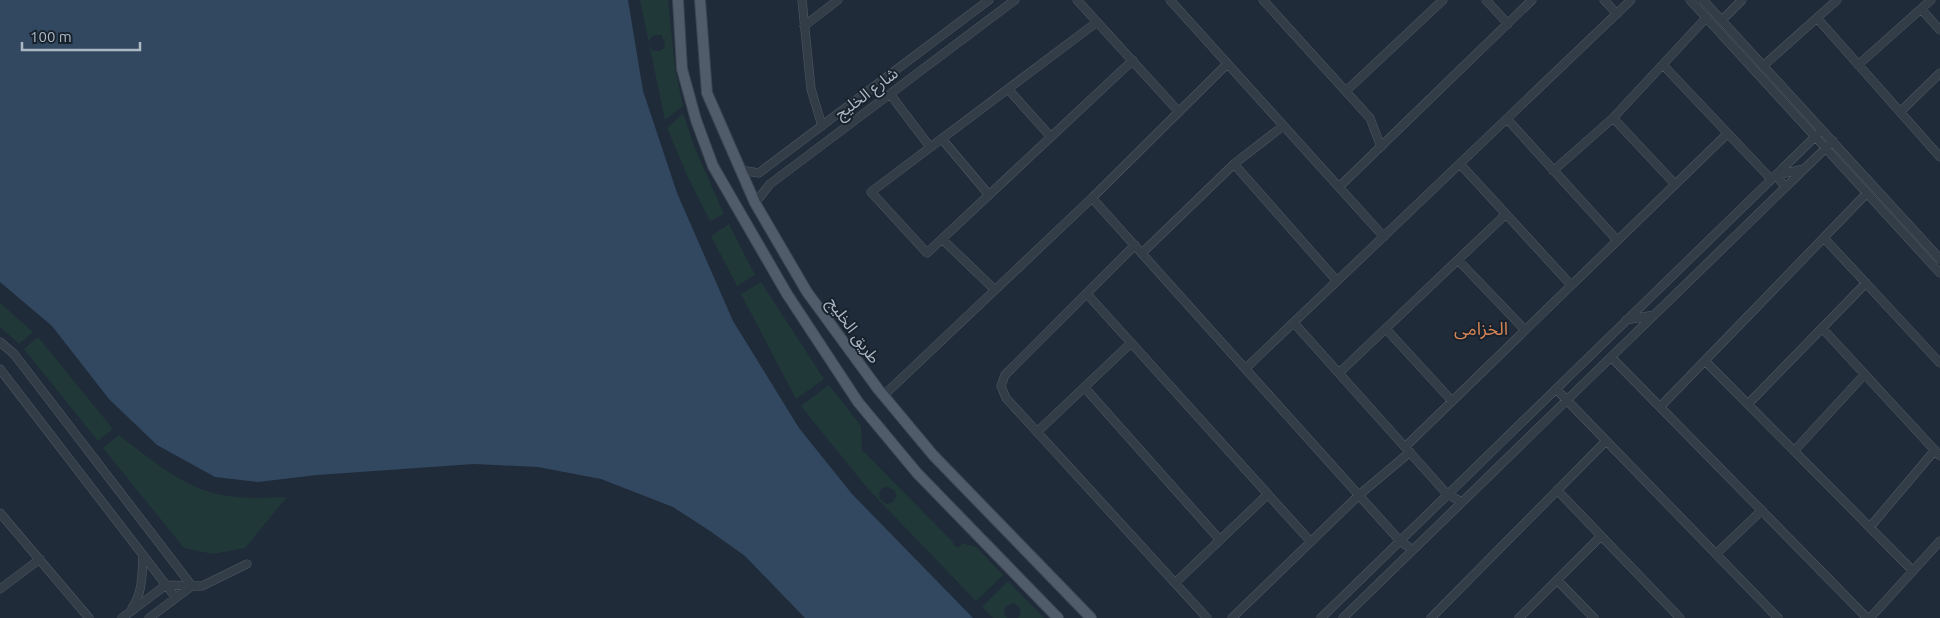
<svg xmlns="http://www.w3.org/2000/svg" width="1940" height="618" font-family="Ubuntu,'Noto Sans Arabic',sans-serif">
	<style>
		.green { fill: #213839; fill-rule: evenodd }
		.water { fill: #324860 }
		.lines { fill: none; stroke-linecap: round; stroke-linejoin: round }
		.minor-casing { stroke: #505b66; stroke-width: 9 }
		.major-casing { stroke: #3c4652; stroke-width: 12 }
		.minor { stroke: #333d48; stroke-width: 8 }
		.major { stroke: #505c69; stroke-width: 10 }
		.labels { text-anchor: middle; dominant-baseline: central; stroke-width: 4; stroke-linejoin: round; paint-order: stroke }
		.street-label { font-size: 16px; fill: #adb8c5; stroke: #18222d }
		.neighbourhood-label { font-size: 18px; fill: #d78556; stroke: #18222d }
	</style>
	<rect width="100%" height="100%" fill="#1f2b38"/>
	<!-- green -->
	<path class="green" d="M640,0h28l7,68 8,38 -18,14zM655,35h6l4,7 -1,6 -5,3h-6l-4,-7 1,-6z
		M683,113l11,33 30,68 -14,7 -23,-46 -20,-47z
		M729,224l26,51 -18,11 -26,-50z
		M761,282l63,97 -28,20 -55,-105z
		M0,303l33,29 -14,12 -19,-17z
		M38,337l75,92 -15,12 -74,-92z
		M829,385l32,41 1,24 91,92 1,4 6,1 2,-4 14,4 27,28 -27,26 -108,-112 -67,-83zM888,487l7,4 1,6 -3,5 -6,2 -7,-5 -1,-6 3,-5z
		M119,435c30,23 64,53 103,60 21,4 43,3 65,2l-42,51 -32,6 -29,-6 -81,-100z
		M1008,581l36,37h-26l3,-4 -1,-6 -7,-5 -8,4 -1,6 3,5h-14l-11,-11z"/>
	<!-- water -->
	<path class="water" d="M0,0h628l15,91 34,102 56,128 66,107 53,66 121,124h-168l-60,-62 -35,-25 -37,-24 -72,-28 -63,-12 -64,-3 -157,11 -59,7 -43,-5 -58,-32 -48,-46 -57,-73 -52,-44z"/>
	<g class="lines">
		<!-- minor casing -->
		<g class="minor-casing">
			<path id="minor" d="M802,0l9,89 11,37
				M1077,0l102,112
				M1170,0l214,237
				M1263,0l107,118 11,29
				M1486,0l22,24
				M1604,0l13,14
				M1690,0l250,273
				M1703,0l237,259
				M1921,9l19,21
				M1817,18l123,139
				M1722,20l20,-20
				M1097,22l-226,170 56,61 206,-193
				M804,26l34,-26
				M1663,65l108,114
				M1858,65l73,-65
				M1763,66l74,-66
				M1008,89l43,48
				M1346,91l97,-91
				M890,94l40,53
				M1900,112l40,-39
				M1613,118l62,66
				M1507,119l110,121
				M942,139l47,56
				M1234,164l49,-38
				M1460,164l111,121
				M740,170l19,3 230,-173
				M1553,171l60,-53 93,-100
				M1339,187l193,-187
				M1785,187l-9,-12 28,-6
				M1092,198l308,343 13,9
				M755,203l15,-19 245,-184
				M1824,238l116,125
				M942,239l53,51
				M1135,245l-130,130 -4,11 5,12 201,220
				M1142,253l92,-89 103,117
				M1458,260l67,70
				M1087,294l224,248
				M1626,320l28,-5
				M1294,323l153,171 15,8
				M1822,328l118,128
				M1386,329l66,72
				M0,342l14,12 178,232
				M1611,357l256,261
				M1705,361l208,210
				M1246,368l385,-368
				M0,369l176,229
				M1339,373l167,-159
				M1084,387l136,153
				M1556,389l222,229
				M883,396l209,-198 135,-134
				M1748,404l118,-121
				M1660,407l207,-214
				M1037,432l94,-89
				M1405,447l322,-313
				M1794,451l71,-77
				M1557,490l123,128
				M0,513l89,105
				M1870,527l65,-77
				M1716,554l46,-44
				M1557,580l37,38
				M1175,583l93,-89
				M0,589l40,-30
				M132,608c11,-16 10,-34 11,-53
				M122,618l44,-33 36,1 45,-22
				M149,618l43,-32
				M1232,618l127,-123 51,-43
				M1321,618l501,-488
				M1343,618l490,-477
				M1431,618l175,-177
				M1519,618l82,-82
				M1870,618l70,-77"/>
		</g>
		<!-- major casing -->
		<g class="major-casing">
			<path id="major" d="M678,0l4,69 14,51 17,46 74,128 71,108 59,71 141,145
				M700,0l7,93 48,110 52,89 71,97 55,66 158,163"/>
		</g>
		<!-- minor -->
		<use href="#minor" class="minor"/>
		<!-- major -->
		<use href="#major" class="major"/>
	</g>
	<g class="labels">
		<!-- street labels -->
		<g class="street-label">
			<text transform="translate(866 93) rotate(-37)">شارع الخليج</text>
			<text transform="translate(854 330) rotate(54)">طريق الخليج</text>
		</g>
		<!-- neighbourhood labels -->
		<g class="neighbourhood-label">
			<text x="1481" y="328">الخزامى</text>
		</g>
	</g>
	<!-- scale -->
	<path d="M22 42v8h118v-8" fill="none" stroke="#adb8c5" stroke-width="2.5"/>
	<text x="30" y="42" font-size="15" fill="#adb8c5" stroke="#18222d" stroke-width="4" paint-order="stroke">100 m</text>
</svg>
